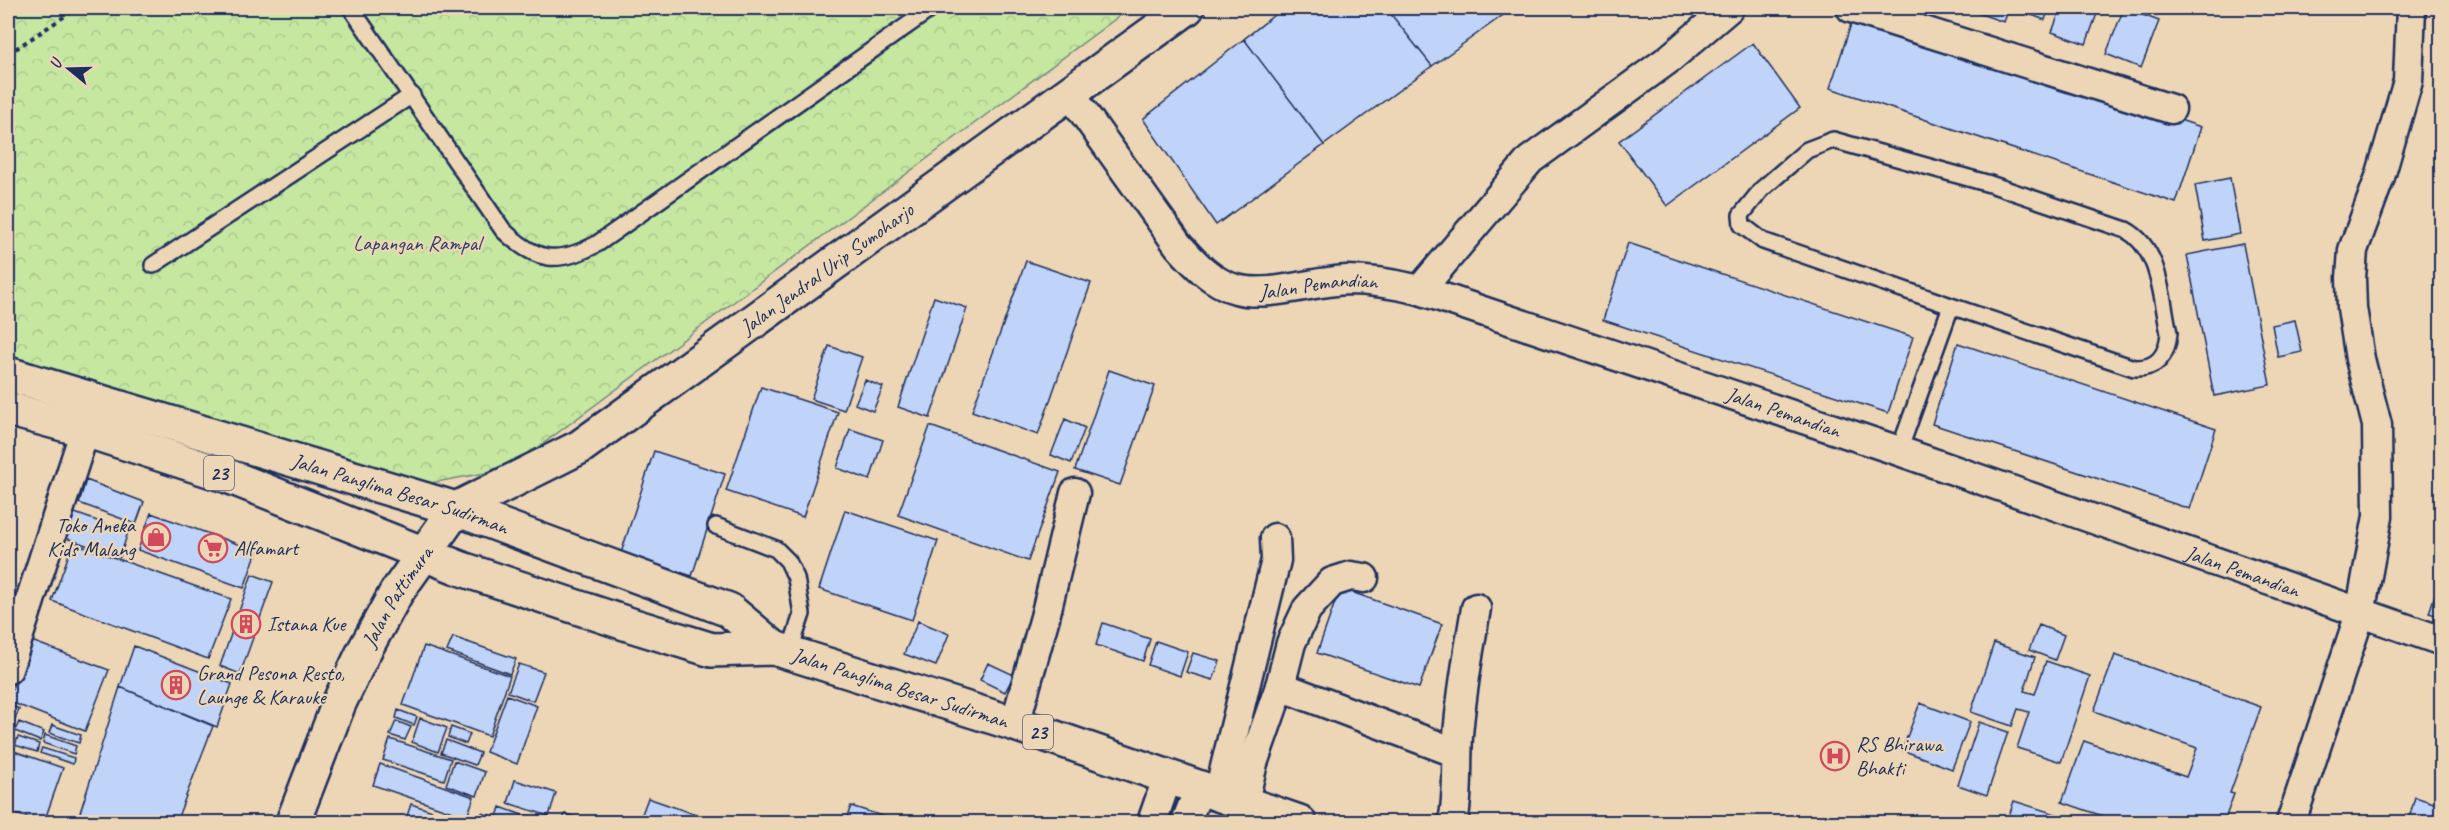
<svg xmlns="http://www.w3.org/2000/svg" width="2449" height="830" font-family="Caveat,sans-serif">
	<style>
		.park { fill: url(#park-crowns); stroke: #708b7f; stroke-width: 1.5 }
		.building { fill: #c0d3f8; stroke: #1b2f5e; stroke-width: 1.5 }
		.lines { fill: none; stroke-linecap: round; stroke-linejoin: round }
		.service-casing { stroke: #1b2f5e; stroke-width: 20 }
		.minor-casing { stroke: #1b2f5e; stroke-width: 33 }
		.primary-casing { stroke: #1b2f5e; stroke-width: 38 }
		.trunk-casing { stroke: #1b2f5e; stroke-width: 38 }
		.path { stroke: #1b2f5e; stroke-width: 4; stroke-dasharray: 4.5 4.5; stroke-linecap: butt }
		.service { stroke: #edd6b5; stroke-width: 15 }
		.minor { stroke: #edd6b5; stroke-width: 28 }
		.primary { stroke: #edd6b5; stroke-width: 33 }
		.trunk { stroke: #edd6b5; stroke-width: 33 }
		.labels { text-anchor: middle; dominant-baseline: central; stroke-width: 4.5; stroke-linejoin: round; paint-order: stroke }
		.shield { fill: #edd6b5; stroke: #5a6178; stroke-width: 1.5 }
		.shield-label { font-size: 20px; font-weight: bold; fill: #1b2f5e }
		.park-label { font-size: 21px; fill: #2c4165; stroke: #edd6b5 }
		.street-label { font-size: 21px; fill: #1b2f5e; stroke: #edd6b5 }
		.poi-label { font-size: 21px; fill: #1b2f5e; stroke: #edd6b5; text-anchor: start }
	</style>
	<defs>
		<pattern id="park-crowns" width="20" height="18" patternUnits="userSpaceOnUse" patternTransform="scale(1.5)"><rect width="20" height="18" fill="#c5e7a0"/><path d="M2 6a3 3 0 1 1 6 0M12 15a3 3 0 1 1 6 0" fill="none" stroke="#a9c68c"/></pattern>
	</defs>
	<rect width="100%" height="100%" fill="#edd6b5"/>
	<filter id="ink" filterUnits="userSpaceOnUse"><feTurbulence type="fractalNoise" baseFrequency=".0167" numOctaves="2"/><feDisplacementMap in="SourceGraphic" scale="12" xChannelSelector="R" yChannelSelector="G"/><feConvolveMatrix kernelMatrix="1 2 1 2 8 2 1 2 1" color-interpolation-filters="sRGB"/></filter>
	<g filter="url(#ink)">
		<!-- park -->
		<path class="park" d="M8,8h1122l-601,446 -44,19 -60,11 -417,-123z"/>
		<!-- building -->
		<path class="building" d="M1283,8h103l46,58 -108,79 -80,-106z
			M1386,8h127l-81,58z
			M1963,8h46l-5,14z
			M2028,8h21l-4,12 -19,-7z
			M2061,8h38l-13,36 -34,-12z
			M2124,8l35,13 -18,47 -35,-14z
			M1855,12l346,115 -25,76 -346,-115z
			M1244,39l80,106 -108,80 -73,-106z
			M1753,43l47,65 -133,98 -48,-65z
			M2230,178l10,56 -35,7 -10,-56z
			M1628,243l285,94 -25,76 -285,-93z
			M2243,244l27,141 -56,11 -27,-141z
			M1026,261l65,22 -53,152 -66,-24z
			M934,297l33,11 -37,110 -32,-11z
			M2295,320l7,32 -24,5 -6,-32z
			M1958,343l258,86 -26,80 -258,-85z
			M829,346l33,11 -18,53 -33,-11z
			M1109,370l46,16 -35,99 -45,-15z
			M865,380l18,7 -10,24 -18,-7z
			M761,387l77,25 -35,105 -77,-26z
			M1065,419l20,9 -14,35 -20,-8z
			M930,426l130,46 -32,89 -130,-46z
			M850,429l33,11 -13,40 -33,-12z
			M654,451l71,23 -33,102 -71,-23z
			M86,480l58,22 -8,22 -57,-21z
			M845,510l93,31 -26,79 -93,-31z
			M72,512l56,20 -8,25 -57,-20z
			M151,513l106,38 -13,37 -106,-38z
			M73,543l158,56 -23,60 -156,-58z
			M2442,573v44l-13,-4z
			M252,574l21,8 -33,92 -20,-8z
			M1340,588l102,36 -23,64 -102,-35z
			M918,621l31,13 -13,32 -32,-12z
			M1103,623l47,16 -7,22 -47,-16z
			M2039,625l25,10 -9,25 -26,-10z
			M453,637l63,22 -6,15 -63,-23z
			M29,640l80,30 -24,61 -77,-30z
			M1156,641l32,11 -8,24 -32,-11z
			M1994,643l41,14 -11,34 11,3 11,-33 44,15 -29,86 -44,-14 12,-36 -11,-3 -6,17 -41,-14z
			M134,646l98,38 -15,43 -97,-40z
			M424,646l86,30 -21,60 -86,-31z
			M1193,653l27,8 -7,19 -27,-8z
			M2115,655l146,52 -31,86 4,1 -10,28h-104l-58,-20 22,-61 102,36 11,-29 -103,-37z
			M988,663l26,12 -9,17 -25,-12z
			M519,664l25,8 -11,29 -25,-9z
			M120,687l93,39 -37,96h-99z
			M507,695l30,11 -20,58 -31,-12z
			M1920,703l50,19 -18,47 -50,-19z
			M8,704l11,5 -11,29z
			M398,710l19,7 -3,8 -18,-7z
			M420,718l27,10 -9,24 -26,-10z
			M396,721l15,6 -6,13 -15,-5z
			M19,722l25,10 -4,9 -25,-10z
			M1979,722l29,10 -21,63 -29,-10z
			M52,725l29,10 -2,8 -30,-10z
			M451,727l19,7 -4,10 -18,-7z
			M45,735l31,11 -2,8 -31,-11z
			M18,737l21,7 -2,8 -22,-7z
			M390,739l61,20 -7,21 -61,-20z
			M446,740l34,13 -5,12 -34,-12z
			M42,748l32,10 -1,6 -33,-11z
			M8,749l55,19 -19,54 -36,-10z
			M454,761l31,11 -8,24 -31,-11z
			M380,764l94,33 -7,20 -94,-32z
			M515,780l41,13 -7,23 -41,-13z
			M2415,797l25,8 -6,17h-26z
			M648,798l69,24h-78z
			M2014,801l67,21h-74z
			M411,804l55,18h-61z
			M851,806l50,16h-56z
			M500,807l31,11 -2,4h-16l-16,-5z
			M482,813l27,9 -31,-1z
			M565,814l26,8h-29z"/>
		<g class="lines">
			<!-- service casing -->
			<g class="service-casing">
				<path id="service" d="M351,8l152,222c33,32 54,35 94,14l335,-236
					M153,265l259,-170
					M1899,451l52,-145 -188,-65 -21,-16 -1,-10 21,-26 45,-39 26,-10 157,44 136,46c35,19 35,68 43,103 -2,23 -12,36 -35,35l-183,-62
					M716,526l60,23 12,12 8,17 6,36 -13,39"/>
			</g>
			<!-- minor casing -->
			<g class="minor-casing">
				<g id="minor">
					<path d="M1851,8l320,101"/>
					<path id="s1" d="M1069,92l109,153c16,18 34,38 58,44 32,9 78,-8 111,-9 25,0 48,4 73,10l479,161 543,190"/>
					<path d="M1420,290l110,-130 139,-101 60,-51"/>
					<path d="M8,669l77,-239"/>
					<path d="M1280,686l177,67"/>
					<path d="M1015,724l30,-107 30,-124"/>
					<path d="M1218,796l58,-236 -1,-22"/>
					<path d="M1243,805l10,-42 27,-77 11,-43 16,-34 25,-27 19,-6 13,2"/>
					<path d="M1152,822l16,-46"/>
					<path d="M1186,822l13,-33"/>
					<path d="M1453,822c6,-28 3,-57 5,-86 3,-43 11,-85 18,-128"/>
					<path d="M2291,822l69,-208 18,-98 -1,-91 -17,-66 -8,-51 -1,-30 2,-28 27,-73 28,-96 3,-73"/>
				</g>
			</g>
			<!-- primary casing -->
			<g class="primary-casing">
				<g id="primary">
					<path id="s2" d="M293,822l46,-119 24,-50 33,-60 60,-84 124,-62 607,-439"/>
				</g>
			</g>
			<!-- trunk casing -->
			<g class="trunk-casing">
				<g id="trunk">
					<path id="s3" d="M8,374l448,135 273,101 45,38"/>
					<path id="s4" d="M8,409l77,21 143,46 234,93 172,57 78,24 62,-2 241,76 284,98"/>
				</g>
			</g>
			<!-- path -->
			<path class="path" d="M8,54l69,-46"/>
			<!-- service -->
			<use href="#service" class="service"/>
			<!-- minor -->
			<use href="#minor" class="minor"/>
			<!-- primary -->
			<use href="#primary" class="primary"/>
			<!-- trunk -->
			<use href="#trunk" class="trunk"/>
		</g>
	</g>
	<!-- icons -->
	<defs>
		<g id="shop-ring" transform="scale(1.5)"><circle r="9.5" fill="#edd6b5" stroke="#d1495b" stroke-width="1.5"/><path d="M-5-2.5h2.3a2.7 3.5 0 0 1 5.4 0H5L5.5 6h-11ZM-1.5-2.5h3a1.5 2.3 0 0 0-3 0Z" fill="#d1495b"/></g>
		<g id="supermarket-ring" transform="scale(1.5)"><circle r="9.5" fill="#edd6b5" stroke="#d1495b" stroke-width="1.5"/><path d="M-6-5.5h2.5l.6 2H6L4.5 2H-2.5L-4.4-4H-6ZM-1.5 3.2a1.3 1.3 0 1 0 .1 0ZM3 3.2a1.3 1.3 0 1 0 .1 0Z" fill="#d1495b"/></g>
		<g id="building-ring" transform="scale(1.5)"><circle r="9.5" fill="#edd6b5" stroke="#d1495b" stroke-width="1.5"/><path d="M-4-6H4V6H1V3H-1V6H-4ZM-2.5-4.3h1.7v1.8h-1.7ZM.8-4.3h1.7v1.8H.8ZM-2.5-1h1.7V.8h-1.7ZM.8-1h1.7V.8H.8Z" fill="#d1495b"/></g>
		<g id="hospital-ring" transform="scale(1.5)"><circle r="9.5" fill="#edd6b5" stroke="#d1495b" stroke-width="1.5"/><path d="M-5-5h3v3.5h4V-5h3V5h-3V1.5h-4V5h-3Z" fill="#d1495b"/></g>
	</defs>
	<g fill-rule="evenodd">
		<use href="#shop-ring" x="156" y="537"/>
		<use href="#supermarket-ring" x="213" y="548"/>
		<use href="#building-ring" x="246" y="624"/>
		<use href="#building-ring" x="176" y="685"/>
		<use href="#hospital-ring" x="1835" y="756"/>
	</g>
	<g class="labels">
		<!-- shield labels -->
		<g class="shield">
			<rect x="204" y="456" width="30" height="34" rx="4.5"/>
			<rect x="1023" y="715" width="30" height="34" rx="4.5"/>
		</g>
		<g class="shield-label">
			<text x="219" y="473">23</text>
			<text x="1038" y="732">23</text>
		</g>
		<!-- park labels -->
		<g class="park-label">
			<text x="417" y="243">Lapangan Rampal</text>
		</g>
		<!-- street labels -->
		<g class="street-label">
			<text stroke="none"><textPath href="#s2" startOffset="798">Jalan Jendral Urip Sumoharjo</textPath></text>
			<text stroke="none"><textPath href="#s1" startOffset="345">Jalan Pemandian</textPath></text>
			<text stroke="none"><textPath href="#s1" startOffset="831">Jalan Pemandian</textPath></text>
			<text stroke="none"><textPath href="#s3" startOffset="410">Jalan Panglima Besar Sudirman</textPath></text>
			<text stroke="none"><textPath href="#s1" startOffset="1317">Jalan Pemandian</textPath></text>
			<text stroke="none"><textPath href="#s2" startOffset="249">Jalan Pattimura</textPath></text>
			<text stroke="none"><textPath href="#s4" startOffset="939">Jalan Panglima Besar Sudirman</textPath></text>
		</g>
		<!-- poi labels -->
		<g class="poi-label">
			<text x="135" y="525" text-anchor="end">Toko Aneka<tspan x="135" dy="24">Kids Malang</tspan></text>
			<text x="234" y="548">Alfamart</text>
			<text x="267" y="624">Istana Kue</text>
			<text x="197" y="673">Grand Pesona Resto,<tspan x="197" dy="24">Launge &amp; Karauke</tspan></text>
			<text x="1856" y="744">RS Bhirawa<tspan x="1856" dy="24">Bhakti</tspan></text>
		</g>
	</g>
	<!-- margin -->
	<rect width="2449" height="830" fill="none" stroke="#edd6b5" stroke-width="30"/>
	<rect x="15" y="15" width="2419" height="800" fill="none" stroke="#1b2f5e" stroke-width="2" filter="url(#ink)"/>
	<!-- north arrow -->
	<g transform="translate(69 69) rotate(289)" stroke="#edd6b5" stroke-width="4.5" paint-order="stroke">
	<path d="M0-4.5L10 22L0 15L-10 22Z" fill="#1b2f5e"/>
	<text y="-9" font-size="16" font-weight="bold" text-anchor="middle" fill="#1b2f5e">U</text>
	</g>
</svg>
